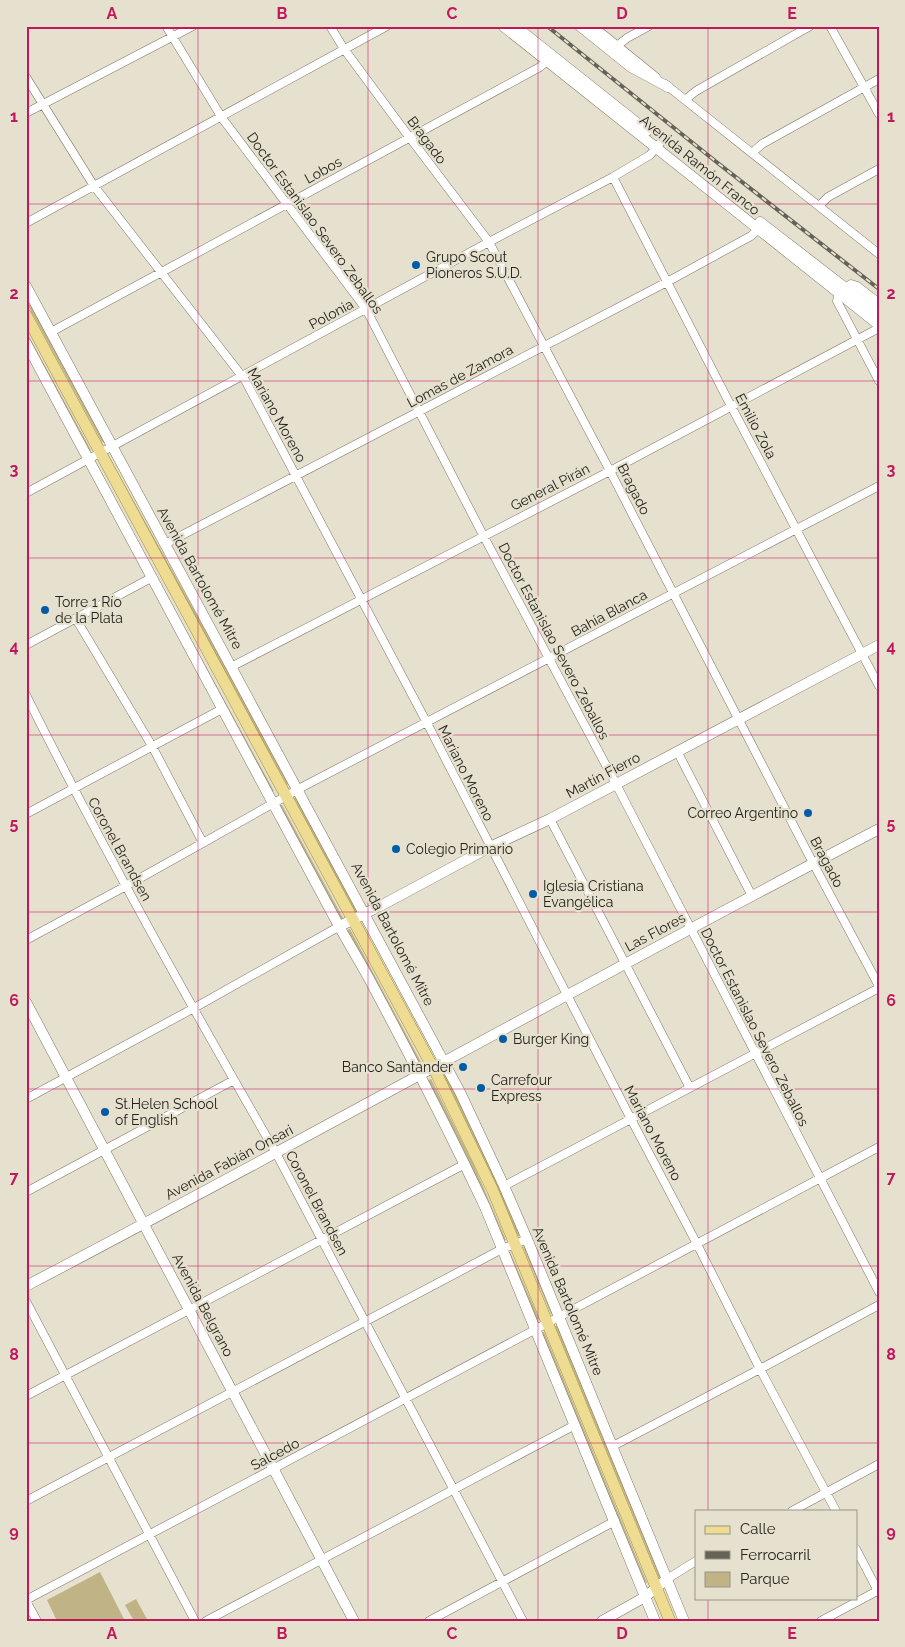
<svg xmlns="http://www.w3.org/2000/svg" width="905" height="1647" font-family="Raleway,sans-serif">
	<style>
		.green { fill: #c0b385 }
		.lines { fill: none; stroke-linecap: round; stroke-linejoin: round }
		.street-casing { stroke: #7c7868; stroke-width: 9 }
		.secondary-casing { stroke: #7c7868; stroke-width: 11 }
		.primary-casing { stroke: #a18c3b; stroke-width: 12 }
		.street { stroke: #fff; stroke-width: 8 }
		.secondary { stroke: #fff; stroke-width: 10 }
		.primary { stroke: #efdc93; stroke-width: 11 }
		.rail-casing { stroke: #656358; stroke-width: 4 }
		.rail { stroke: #e6e1cf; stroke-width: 2; stroke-dasharray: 5.5; stroke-linecap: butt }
		.grid { fill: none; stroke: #c2185b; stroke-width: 1; stroke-opacity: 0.55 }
		.poi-dot { fill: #005ca9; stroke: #e6e1cf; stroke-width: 2 }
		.labels { text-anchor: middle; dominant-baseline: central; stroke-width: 4.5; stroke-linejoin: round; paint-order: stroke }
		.street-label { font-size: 14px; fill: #24231c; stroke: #e6e1cf }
		.poi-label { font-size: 14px; fill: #24231c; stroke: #e6e1cf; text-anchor: start }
		.neatline { fill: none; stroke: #c2185b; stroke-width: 2 }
		.grid-label { font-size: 16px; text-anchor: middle; font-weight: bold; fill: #c2185b }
	</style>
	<rect width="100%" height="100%" fill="#e6e1cf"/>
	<!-- green -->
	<path class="green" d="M26,295l79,148 -3,-1 -76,-140z
		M26,331l65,119 -1,1 -64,-116z
		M111,460l179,323 -3,2 -178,-323z
		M97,467l177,324 -2,1z
		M297,796l62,115 -4,1 -61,-114z
		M282,805l61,113 -2,2 -62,-114z
		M350,929l71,133 -2,1 -72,-133z
		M446,1070l75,164 -3,2 -76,-164z
		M431,1079l42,84 33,77 -3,1 -75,-161z
		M525,1246l28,67 -2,1 -28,-67z
		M508,1252h2l29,67 -3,1z
		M558,1325l104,252 -3,1 -104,-252z
		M544,1332l103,251h-2l-104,-250z
		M100,1572l25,49h-68l-10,-21z
		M136,1599l12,22h-14l-9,-16z"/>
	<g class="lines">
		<!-- street casing -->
		<g class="street-casing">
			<path id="street" d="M166,26l56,92 144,191 117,226 133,249 263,508
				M330,26l14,23 60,81 85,112 121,229 203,392 66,123
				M593,26l63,51
				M830,26l49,88
				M617,46l10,-8 22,-12
				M26,77l68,109 151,194 182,343 204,396 66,125 63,125 76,142
				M665,84l214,170
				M685,100l11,-9 114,-65
				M26,113l167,-87
				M752,153l10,-9 117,-65
				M613,177l118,229 148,280
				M819,206l9,-9 51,-28
				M26,223l361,-197
				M879,303l-22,-17 -6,-2 -12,9 -2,8 42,80
				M51,332l489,-265 9,-8
				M26,493l463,-251 124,-65 37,-22 11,-13
				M165,544l502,-262 84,-46 11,-10
				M76,619l76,127 51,97
				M26,645l125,-67
				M231,667l379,-196 269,-143
				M26,695c78,156 163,307 250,458l247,468
				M677,751l75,145
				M26,814l196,-105
				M550,819l140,269
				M26,940l100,-54 180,-101 573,-299
				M26,1099l168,-91 146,-82
				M504,1186l375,-198
				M26,1192l208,-112
				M26,1301l169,320
				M26,1396l439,-232
				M613,1446l147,-77 119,-64
				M26,1501l476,-252 25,-10
				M792,1511l87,-47
				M856,1549l23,44
				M667,1579l29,-18
				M26,1600l853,-453
				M26,1601l11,20
				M206,1621l369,-196
				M429,1621l186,-100
				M821,1621l58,-31"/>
		</g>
		<!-- secondary casing -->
		<g class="secondary-casing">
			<path id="secondary" d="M503,26l376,299
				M515,26l132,105
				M580,26l51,41 37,20
				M760,222l119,92
				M26,286l434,806 44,94 23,53 157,382
				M26,343c101,192 206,381 307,572 13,25 28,48 41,73 39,73 76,145 111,219l170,414
				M340,926l44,-22 106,-57 60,-28 329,-174
				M26,1002l328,619
				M26,1286c286,-150 567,-308 853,-457
				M602,1621l43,-24 22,-18"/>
		</g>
		<!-- primary casing -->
		<g class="primary-casing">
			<path id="primary" d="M26,315l412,762 55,114 177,430"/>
		</g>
		<!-- street -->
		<use href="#street" class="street"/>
		<!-- secondary -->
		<use href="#secondary" class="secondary"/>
		<!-- primary -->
		<use href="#primary" class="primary"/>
		<!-- rail casing -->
		<g class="rail-casing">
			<path id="rail" d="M547,26l172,138 160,125"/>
		</g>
		<!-- rail -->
		<use href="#rail" class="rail"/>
	</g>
	<!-- grid -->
	<path class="grid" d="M198,26v1595M368,26v1595M538,26v1595M708,26v1485M26,204h853M26,381h853M26,558h853M26,735h853M26,912h853M26,1089h853M26,1266h853M26,1443h853M708,1598v23"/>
	<!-- markers -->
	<g class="poi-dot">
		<circle cx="416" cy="265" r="5"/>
		<circle cx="45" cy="610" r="5"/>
		<circle cx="808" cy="813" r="5"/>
		<circle cx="396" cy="849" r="5"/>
		<circle cx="533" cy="894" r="5"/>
		<circle cx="503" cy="1039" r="5"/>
		<circle cx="463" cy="1067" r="5"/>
		<circle cx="481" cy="1088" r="5"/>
		<circle cx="105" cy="1112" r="5"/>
	</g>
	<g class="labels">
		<!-- street labels -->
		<g class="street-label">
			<text transform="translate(427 140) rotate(53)">Bragado</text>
			<text transform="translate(700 165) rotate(39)">Avenida Ramón Franco</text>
			<text transform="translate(323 170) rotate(-29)">Lobos</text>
			<text transform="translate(315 223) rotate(54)">Doctor Estanislao Severo Zeballos</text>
			<text transform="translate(331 314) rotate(-28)">Polonia</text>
			<text transform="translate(460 376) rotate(-28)">Lomas de Zamora</text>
			<text transform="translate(277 415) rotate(61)">Mariano Moreno</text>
			<text transform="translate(756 426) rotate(62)">Emilio Zola</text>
			<text transform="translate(550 487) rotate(-27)">General Pirán</text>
			<text transform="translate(634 489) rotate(63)">Bragado</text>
			<text transform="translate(200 578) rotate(61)">Avenida Bartolomé Mitre</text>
			<text transform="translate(609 613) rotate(-28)">Bahía Blanca</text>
			<text transform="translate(554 641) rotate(62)">Doctor Estanislao Severo Zeballos</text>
			<text transform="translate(466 773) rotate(63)">Mariano Moreno</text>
			<text transform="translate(603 775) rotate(-28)">Martín Fierro</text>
			<text transform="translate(120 849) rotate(61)">Coronel Brandsen</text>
			<text transform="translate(827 862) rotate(62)">Bragado</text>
			<text transform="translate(655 932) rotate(-28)">Las Flores</text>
			<text transform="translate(393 934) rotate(62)">Avenida Bartolomé Mitre</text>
			<text transform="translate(755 1027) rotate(63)">Doctor Estanislao Severo Zeballos</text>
			<text transform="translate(653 1133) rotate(62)">Mariano Moreno</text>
			<text transform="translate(229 1162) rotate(-28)">Avenida Fabián Onsari</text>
			<text transform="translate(317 1203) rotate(62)">Coronel Brandsen</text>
			<text transform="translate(568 1301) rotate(67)">Avenida Bartolomé Mitre</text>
			<text transform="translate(203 1305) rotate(62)">Avenida Belgrano</text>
			<text transform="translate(275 1454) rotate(-28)">Salcedo</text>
		</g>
		<!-- poi labels -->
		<g class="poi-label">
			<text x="426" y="257">Grupo Scout<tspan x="426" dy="16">Pioneros S.U.D.</tspan></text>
			<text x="55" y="602">Torre 1 Río<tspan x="55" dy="16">de la Plata</tspan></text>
			<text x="798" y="813" text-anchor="end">Correo Argentino</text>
			<text x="406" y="849">Colegio Primario</text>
			<text x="543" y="886">Iglesia Cristiana<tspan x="543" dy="16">Evangélica</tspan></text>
			<text x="513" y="1039">Burger King</text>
			<text x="453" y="1067" text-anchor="end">Banco Santander</text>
			<text x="491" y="1080">Carrefour<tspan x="491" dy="16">Express</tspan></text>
			<text x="115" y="1104">St.Helen School<tspan x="115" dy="16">of English</tspan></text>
		</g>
	</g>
	<!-- border -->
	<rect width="905" height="1647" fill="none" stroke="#e6e1cf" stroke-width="55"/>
	<!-- legend -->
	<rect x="695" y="1510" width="162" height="90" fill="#e6e1cf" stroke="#989587"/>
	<rect x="705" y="1526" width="25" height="8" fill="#efdc93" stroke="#989587"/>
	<text x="740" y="1534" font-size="15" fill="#24231c">Calle</text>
	<rect x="705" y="1551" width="25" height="8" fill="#656358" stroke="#989587"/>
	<text x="740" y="1560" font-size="15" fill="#24231c">Ferrocarril</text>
	<rect x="705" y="1572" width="25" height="15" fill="#c0b385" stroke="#989587"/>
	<text x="740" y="1584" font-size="15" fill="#24231c">Parque</text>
	<rect x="28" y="28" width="850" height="1592" class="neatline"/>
	<g class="grid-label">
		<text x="112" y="19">A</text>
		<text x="282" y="19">B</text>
		<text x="452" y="19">C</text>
		<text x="622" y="19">D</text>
		<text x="792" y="19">E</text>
		<text x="14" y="122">1</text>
		<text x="891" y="122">1</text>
		<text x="14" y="299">2</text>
		<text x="891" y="299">2</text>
		<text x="14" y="475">3</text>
		<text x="891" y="475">3</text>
		<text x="14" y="652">4</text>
		<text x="891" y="652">4</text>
		<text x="14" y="829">5</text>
		<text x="891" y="829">5</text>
		<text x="14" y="1006">6</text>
		<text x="891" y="1006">6</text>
		<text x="14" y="1183">7</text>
		<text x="891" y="1183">7</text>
		<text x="14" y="1360">8</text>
		<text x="891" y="1360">8</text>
		<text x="14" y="1537">9</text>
		<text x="891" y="1537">9</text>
		<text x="112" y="1639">A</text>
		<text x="282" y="1639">B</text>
		<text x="452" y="1639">C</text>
		<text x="622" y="1639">D</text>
		<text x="792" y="1639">E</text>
	</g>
</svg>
